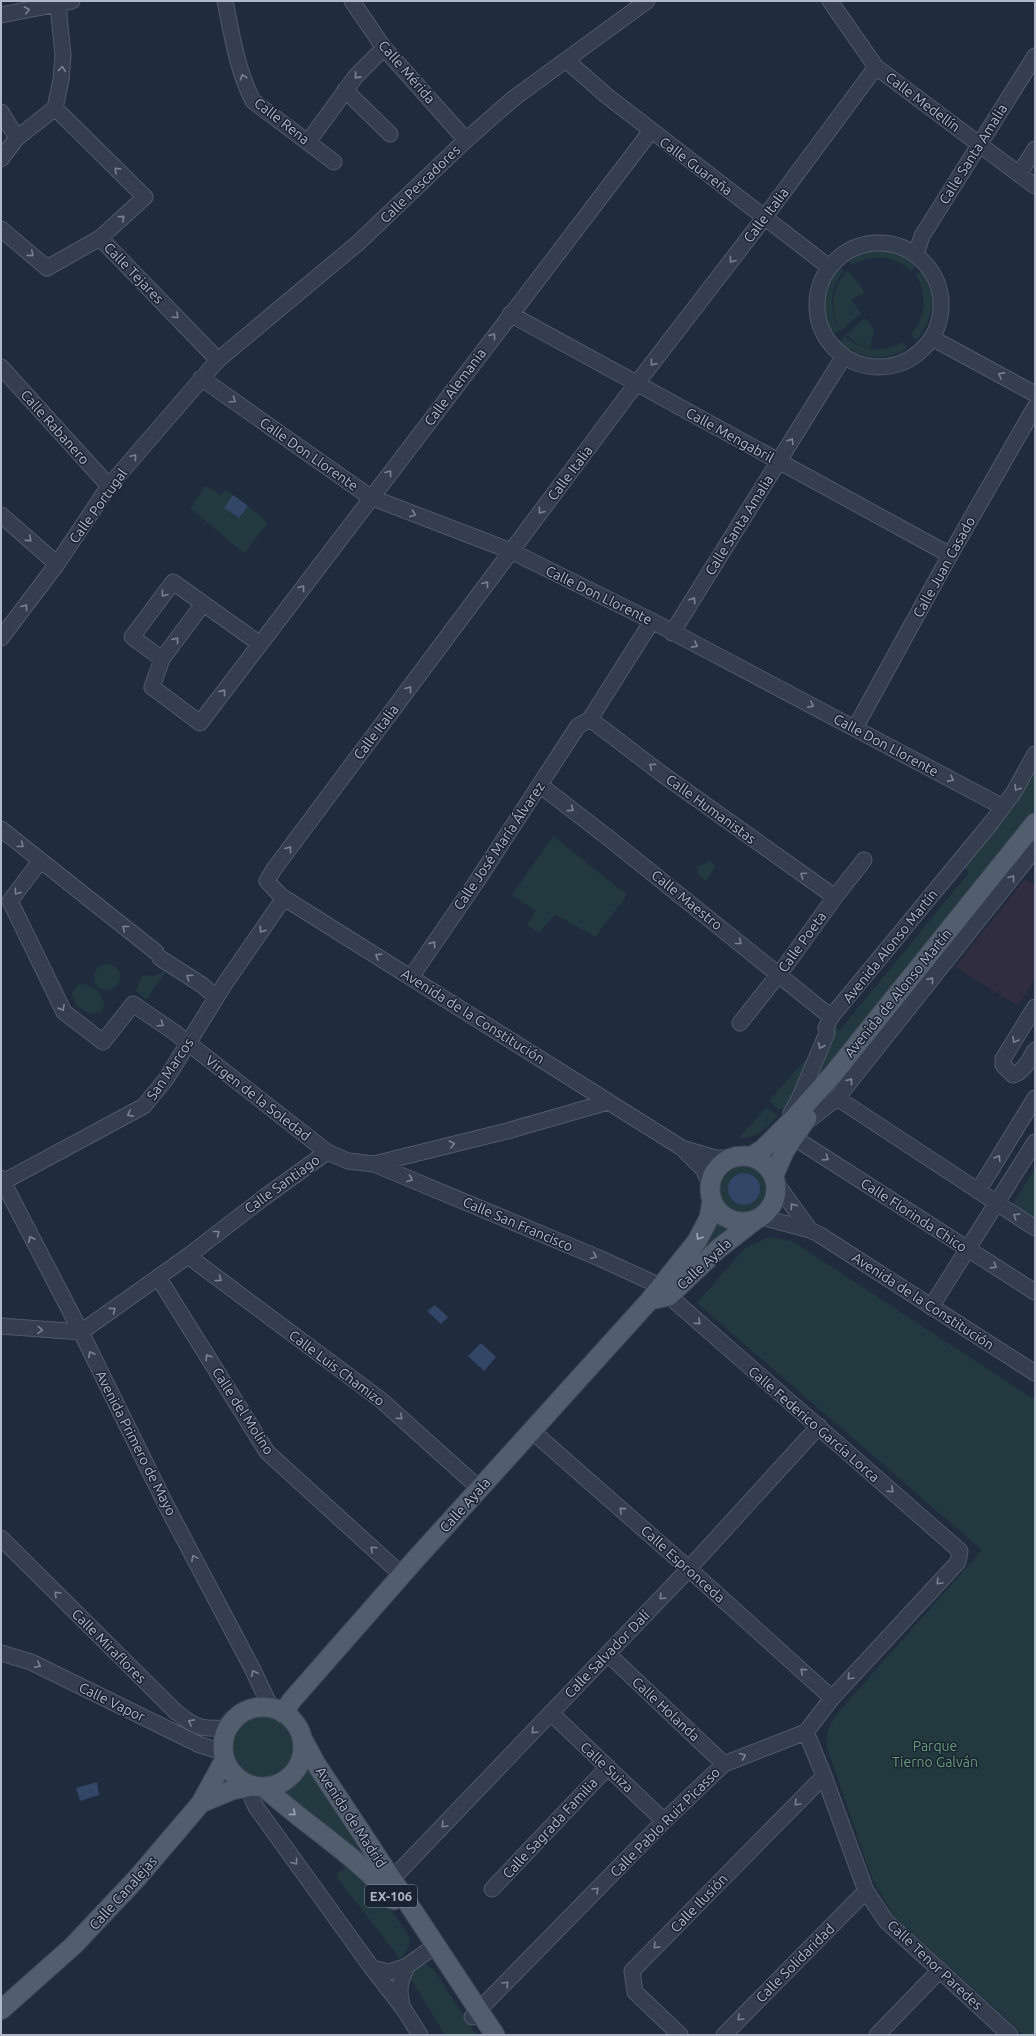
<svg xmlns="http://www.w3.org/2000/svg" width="1036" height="2036" font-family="Ubuntu,sans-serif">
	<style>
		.medical { fill: #302d3e }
		.green { fill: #223a3f }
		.water { fill: #324667 }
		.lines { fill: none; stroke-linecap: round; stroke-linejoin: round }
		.minor-casing { stroke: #505968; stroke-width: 17 }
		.major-casing { stroke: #3e4756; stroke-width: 21 }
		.minor { stroke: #343e4e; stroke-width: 15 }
		.major { stroke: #525d6e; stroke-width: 19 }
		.oneway { stroke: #788292 }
		.oneway2 { stroke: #9da7b7 }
		.labels { text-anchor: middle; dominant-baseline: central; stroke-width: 3; stroke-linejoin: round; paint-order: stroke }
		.shield { fill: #1a2332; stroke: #838c9c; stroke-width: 1 }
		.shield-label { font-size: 13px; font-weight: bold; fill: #b0b9c9 }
		.street-label { font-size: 14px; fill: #b0b9c9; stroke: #1a2332 }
		.park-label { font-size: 14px; fill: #649d74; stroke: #1a2332 }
	</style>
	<rect width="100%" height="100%" fill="#202c3e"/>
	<!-- medical -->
	<path class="medical" d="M1025,879l10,6v94l-17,27 -63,-39z"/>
	<!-- green -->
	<path class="green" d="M873,249c18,1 29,6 43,16l-5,6c-16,-16 -40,-17 -59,-6l-4,-6 10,-6z
		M838,266l6,5c-15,17 -16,40 -4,59l-6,4c-16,-25 -12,-45 4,-68z
		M848,270l17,22 -14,8 10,13 -20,18c-12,-22 -10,-43 7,-61z
		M922,271c15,26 12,45 -5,69l-6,-6c16,-16 16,-40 5,-59z
		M865,318l9,12 -4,18 -12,-4 -12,-9z
		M845,336c16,16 39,17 58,6l4,6c-25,15 -45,11 -68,-6z
		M206,486l15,9 5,-5 7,5 -9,13 15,10 9,-12 20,17 -24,30 -54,-45z
		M1035,762v61l-224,270 23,-67 6,4 128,-156 -1,-5 -4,-3z
		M553,836l74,59 -32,42 -40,-23 -16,19 -12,-8 9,-14 -24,-16z
		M709,860l7,6 -10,15 -8,-7 -1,-8 9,-2z
		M94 977a13 13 0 1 1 26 0a13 13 0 1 1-26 0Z
		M164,971l2,1 -20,27 -10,-8 7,-17c8,4 14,2 21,-3z
		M79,984c12,-1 22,8 26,20l-4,8 -12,2 -13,-9 -4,-12z
		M806,1059l-10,32 -12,17 -6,1 -9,-8z
		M767,1107l11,9c-12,12 -21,22 -39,22z
		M717 1189a28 28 0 1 1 56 0a28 28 0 1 1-56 0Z
		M1035,1168v50l-22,-14z
		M716,1222l13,9 -38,37 5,-13z
		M769,1237l23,4 243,159v635h-11l-130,-119 -22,-38 -45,-131 1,-17 7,-14 147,-166 -285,-247 48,-55z
		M233 1747a30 30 0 1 1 60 0a30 30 0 1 1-60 0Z
		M304,1763l59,93 -90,-67c16,-2 24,-12 31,-26z
		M345,1868c14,3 63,58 65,73 0,7 -6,13 -10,18l-61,-79 -3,-6z
		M420,1962l6,2 8,6 42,65h-31l-37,-61z"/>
	<!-- water -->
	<path class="water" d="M233,495l15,11 -9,12 -15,-10z
		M728 1189a16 16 0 1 1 32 0a16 16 0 1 1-32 0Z
		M435,1305l13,12 -7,7 -14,-13z
		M480,1344h2l14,13 -12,14 -16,-15z
		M97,1782l2,13 -19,6 -4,-13z"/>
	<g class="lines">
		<!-- minor casing -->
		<g class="minor-casing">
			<path id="minor" d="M52,1l1,4 19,-4
				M225,1c7,34 12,69 28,100l81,61
				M352,1l32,47 82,92
				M830,1l46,66 159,119
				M1,15l52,-10
				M566,60l41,36 222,171
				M345,90l45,44
				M1,112l16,26
				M308,142l48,-66 28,-28
				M1,159l16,-21 38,-30 6,-28 2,-25 -5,-50
				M1019,174l16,-25
				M1,229l46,39 53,-30 45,-41 -90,-89
				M100,238l118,122
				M817 305a62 62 0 1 1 124 0a62 62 0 1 1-124 0Z
				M916,254l6,-18 113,-180
				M510,314l440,241
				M932,338l103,56
				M1,367l108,119
				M201,378l169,119 141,54 141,70 351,186
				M1,515l56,49
				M203,604l-41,55 -10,28 48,36 451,-592
				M672,633l172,-277
				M1,638l56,-74 52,-78 109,-126 140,-117 108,-103 48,-42 133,-97
				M162,659l-30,-22 41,-55 87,62
				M590,719l72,55 173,123
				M855,728l95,-173 85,-148
				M540,785l71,55 220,177
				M1,829l155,123
				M40,861l-30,40 54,111 39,30 30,-38 41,28 153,120 21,9 26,3 133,-33 101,-29
				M160,958l42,27 14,12
				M411,977l66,-96 101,-155 12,-7 62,-98
				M1035,1007l-32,52v6l10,10c11,-3 16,-15 22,-25
				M740,1023l46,-58 49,-68 29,-37
				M837,1098l198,130
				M791,1113l8,-14 28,-66 -1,-5 5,-11 160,-194 23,-31 21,-38
				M801,1126l36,-28 198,-249
				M793,1137l242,155
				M685,1149l30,9h15
				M374,1164l225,94 61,28
				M1,1178l80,154 85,173 86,163 19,40
				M3,1182l141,-76 22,-27 58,-94 60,-87
				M776,1183l34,47
				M710,1184l-7,-15 -21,-21 -401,-252 -14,-15 7,-12 353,-473 137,-178 112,-151
				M978,1191l57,-93
				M761,1217l49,13 10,5 215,138
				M188,1256l193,144 99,89
				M158,1277l109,175 135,123
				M931,1307l104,-165
				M1,1326l80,6 107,-76 74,-57 65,-47
				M532,1431l157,138 143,129
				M1,1538l175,174c21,17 26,17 52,16
				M1,1653l30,9 169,83 23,7
				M608,1654l116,110
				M551,1713l113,108
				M806,1732l18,44 42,115 20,30 124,114
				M254,1786l-2,12 4,9 116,161 31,40 17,27
				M392,1879l291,-304 136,-149
				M492,1889l116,-122
				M372,1968l17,4 18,-6 29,-21
				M402,2005c-4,-17 -2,-22 5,-39
				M472,2017l192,-196 60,-57 82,-32 26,-34 126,-136 2,-11 -291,-255
				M680,2035l-45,-43 -3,-21 192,-195
				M724,2035l142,-144
				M877,2035l63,-65"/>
		</g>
		<!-- major casing -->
		<g class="major-casing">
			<path id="major" d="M710 1189a33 33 0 1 1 66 0a33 33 0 1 1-66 0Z
				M752,1156l11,-7 30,-30 41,-46 201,-250
				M774,1175l11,-25 22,-32
				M650,1300l19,-4 49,-47 36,-28
				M223 1747a40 40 0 1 1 80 0a40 40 0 1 1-80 0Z
				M283,1713l9,-13 122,-139 236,-261 47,-59 12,-23 3,-17
				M302,1738l14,26 179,271
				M264,1787c42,39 93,68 130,113
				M201,1803l31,-13 20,-4
				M1,2010l73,-65 64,-68 63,-74 24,-44"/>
		</g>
		<!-- minor -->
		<use href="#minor" class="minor"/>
		<!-- major -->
		<use href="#major" class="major"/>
	</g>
	<!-- one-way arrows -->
	<defs><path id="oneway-chevron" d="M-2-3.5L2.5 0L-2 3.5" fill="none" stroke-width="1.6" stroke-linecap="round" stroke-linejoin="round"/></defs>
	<g class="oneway">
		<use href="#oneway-chevron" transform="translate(27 10) rotate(-11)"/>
		<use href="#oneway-chevron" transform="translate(62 69) rotate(-85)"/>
		<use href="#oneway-chevron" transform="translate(357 76) rotate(132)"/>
		<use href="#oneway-chevron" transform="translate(243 77) rotate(-109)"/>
		<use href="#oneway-chevron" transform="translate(117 170) rotate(-135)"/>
		<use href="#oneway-chevron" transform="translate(122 218) rotate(-42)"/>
		<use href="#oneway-chevron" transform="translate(31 254) rotate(41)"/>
		<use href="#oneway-chevron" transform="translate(732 260) rotate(128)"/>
		<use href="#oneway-chevron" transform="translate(176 316) rotate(45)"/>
		<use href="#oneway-chevron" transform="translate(493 336) rotate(-53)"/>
		<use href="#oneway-chevron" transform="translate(653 363) rotate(128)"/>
		<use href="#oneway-chevron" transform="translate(1001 375) rotate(-151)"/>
		<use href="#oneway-chevron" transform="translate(233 400) rotate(35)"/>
		<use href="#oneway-chevron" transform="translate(791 441) rotate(-58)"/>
		<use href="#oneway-chevron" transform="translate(134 457) rotate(-50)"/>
		<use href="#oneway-chevron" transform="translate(389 473) rotate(-53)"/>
		<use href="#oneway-chevron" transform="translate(541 511) rotate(127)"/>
		<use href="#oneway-chevron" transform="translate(413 514) rotate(21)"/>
		<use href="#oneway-chevron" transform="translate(29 539) rotate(41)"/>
		<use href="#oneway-chevron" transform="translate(486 584) rotate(-53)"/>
		<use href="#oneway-chevron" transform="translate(302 588) rotate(-53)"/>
		<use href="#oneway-chevron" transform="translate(164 594) rotate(126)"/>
		<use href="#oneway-chevron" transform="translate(693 600) rotate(-58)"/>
		<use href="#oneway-chevron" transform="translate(25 607) rotate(-53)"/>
		<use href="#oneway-chevron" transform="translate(176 640) rotate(-53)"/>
		<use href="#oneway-chevron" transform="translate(695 645) rotate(28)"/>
		<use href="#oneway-chevron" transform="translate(409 689) rotate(-53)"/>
		<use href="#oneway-chevron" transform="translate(223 692) rotate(-52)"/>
		<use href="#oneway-chevron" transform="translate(811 705) rotate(28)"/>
		<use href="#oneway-chevron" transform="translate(652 766) rotate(-143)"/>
		<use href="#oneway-chevron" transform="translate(951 779) rotate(28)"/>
		<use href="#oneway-chevron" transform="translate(1017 788) rotate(122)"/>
		<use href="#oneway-chevron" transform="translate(571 809) rotate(37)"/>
		<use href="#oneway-chevron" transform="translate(21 845) rotate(39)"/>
		<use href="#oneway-chevron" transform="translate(289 849) rotate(-53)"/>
		<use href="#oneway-chevron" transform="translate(803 875) rotate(-145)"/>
		<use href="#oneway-chevron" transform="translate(1012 878) rotate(-53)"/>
		<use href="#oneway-chevron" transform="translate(17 892) rotate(126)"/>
		<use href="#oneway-chevron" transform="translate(125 928) rotate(-141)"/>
		<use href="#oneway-chevron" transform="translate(262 930) rotate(124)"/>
		<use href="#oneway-chevron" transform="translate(739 942) rotate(39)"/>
		<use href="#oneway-chevron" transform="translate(433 944) rotate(-55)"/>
		<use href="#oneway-chevron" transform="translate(378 956) rotate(-148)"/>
		<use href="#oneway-chevron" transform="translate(189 977) rotate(-146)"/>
		<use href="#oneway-chevron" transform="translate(931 980) rotate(-51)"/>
		<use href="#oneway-chevron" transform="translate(62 1008) rotate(60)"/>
		<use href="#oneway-chevron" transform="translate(161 1024) rotate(34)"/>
		<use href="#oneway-chevron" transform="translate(1015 1040) rotate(121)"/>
		<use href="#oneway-chevron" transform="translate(821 1046) rotate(113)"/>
		<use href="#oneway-chevron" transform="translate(850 1081) rotate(-52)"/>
		<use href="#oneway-chevron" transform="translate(130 1114) rotate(152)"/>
		<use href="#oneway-chevron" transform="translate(452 1144) rotate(-14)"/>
		<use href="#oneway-chevron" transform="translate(826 1158) rotate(33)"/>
		<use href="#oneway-chevron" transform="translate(998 1158) rotate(-59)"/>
		<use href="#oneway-chevron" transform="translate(410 1179) rotate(23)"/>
		<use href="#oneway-chevron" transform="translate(793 1206) rotate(-126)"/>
		<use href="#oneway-chevron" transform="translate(1016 1216) rotate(-148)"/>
		<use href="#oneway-chevron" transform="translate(217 1233) rotate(-38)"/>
		<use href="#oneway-chevron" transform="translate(31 1239) rotate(-117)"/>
		<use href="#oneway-chevron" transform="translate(594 1256) rotate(23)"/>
		<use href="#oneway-chevron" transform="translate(994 1266) rotate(32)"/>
		<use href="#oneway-chevron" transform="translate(219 1279) rotate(37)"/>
		<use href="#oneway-chevron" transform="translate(113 1310) rotate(-36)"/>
		<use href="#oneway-chevron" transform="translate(698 1322) rotate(42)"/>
		<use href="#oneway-chevron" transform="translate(40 1330) rotate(4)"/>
		<use href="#oneway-chevron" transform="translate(91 1354) rotate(-117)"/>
		<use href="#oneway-chevron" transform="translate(208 1357) rotate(-122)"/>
		<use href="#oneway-chevron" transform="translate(400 1417) rotate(42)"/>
		<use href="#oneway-chevron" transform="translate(891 1490) rotate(42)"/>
		<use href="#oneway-chevron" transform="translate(622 1510) rotate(-139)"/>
		<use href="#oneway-chevron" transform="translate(373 1549) rotate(-137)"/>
		<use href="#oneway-chevron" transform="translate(194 1558) rotate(-118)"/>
		<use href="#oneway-chevron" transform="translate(939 1582) rotate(133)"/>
		<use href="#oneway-chevron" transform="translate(57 1594) rotate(-135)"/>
		<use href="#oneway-chevron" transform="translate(662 1597) rotate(134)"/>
		<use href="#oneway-chevron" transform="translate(38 1665) rotate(26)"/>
		<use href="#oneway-chevron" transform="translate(803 1671) rotate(-138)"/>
		<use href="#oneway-chevron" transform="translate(254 1673) rotate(-115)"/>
		<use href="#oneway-chevron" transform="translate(850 1677) rotate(133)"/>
		<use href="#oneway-chevron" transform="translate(191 1722) rotate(-152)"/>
		<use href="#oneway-chevron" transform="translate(534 1731) rotate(134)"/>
		<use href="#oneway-chevron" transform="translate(743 1756) rotate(-22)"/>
		<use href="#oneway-chevron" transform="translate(797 1803) rotate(135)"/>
		<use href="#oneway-chevron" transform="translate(444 1825) rotate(134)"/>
		<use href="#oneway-chevron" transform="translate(295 1862) rotate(54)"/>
		<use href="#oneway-chevron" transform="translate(596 1890) rotate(-46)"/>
		<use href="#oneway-chevron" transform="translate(656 1946) rotate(134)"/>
		<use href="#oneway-chevron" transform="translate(506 1984) rotate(-46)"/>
		<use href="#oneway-chevron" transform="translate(740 2018) rotate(135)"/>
	</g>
	<g class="oneway2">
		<use href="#oneway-chevron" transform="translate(699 1237) rotate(122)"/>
		<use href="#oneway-chevron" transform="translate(293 1813) rotate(38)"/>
	</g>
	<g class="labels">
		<!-- shield labels -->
		<rect class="shield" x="365" y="1885" width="52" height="22" rx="3"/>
		<g class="shield-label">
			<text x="391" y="1896">EX-106</text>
		</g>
		<!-- street labels -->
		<g class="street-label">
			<text transform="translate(407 72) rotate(49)">Calle Mérida</text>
			<text transform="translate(923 102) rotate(37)">Calle Medellín</text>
			<text transform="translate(282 121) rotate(38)">Calle Rena</text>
			<text transform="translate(973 154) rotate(-58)">Calle Santa Amalia</text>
			<text transform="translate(696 166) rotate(37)">Calle Guareña</text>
			<text transform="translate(420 184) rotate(-44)">Calle Pescadores</text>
			<text transform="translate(766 215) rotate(-53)">Calle Italia</text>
			<text transform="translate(134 273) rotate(46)">Calle Tejares</text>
			<text transform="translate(455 387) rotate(-53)">Calle Alemania</text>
			<text transform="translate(55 427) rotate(48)">Calle Rabanero</text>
			<text transform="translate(730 435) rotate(29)">Calle Mengabril</text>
			<text transform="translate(309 454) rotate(35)">Calle Don Llorente</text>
			<text transform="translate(570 473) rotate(-53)">Calle Italia</text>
			<text transform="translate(98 506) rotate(-54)">Calle Portugal</text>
			<text transform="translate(739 525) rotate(-58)">Calle Santa Amalia</text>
			<text transform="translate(944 567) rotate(-61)">Calle Juan Casado</text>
			<text transform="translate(599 595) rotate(26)">Calle Don Llorente</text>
			<text transform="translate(376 732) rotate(-53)">Calle Italia</text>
			<text transform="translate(886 745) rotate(28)">Calle Don Llorente</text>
			<text transform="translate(711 809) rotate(36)">Calle Humanistas</text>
			<text transform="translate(499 846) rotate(-56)">Calle José María Álvarez</text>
			<text transform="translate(687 900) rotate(39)">Calle Maestro</text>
			<text transform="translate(802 942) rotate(-54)">Calle Poeta</text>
			<text transform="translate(890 946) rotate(-51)">Avenida Alonso Martín</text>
			<text transform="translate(898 993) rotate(-51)">Avenida de Alonso Martín</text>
			<text transform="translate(473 1016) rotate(32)">Avenida de la Constitución</text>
			<text transform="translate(170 1069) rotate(-56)">San Marcos</text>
			<text transform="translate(258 1098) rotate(38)">Virgen de la Soledad</text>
			<text transform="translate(282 1184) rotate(-36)">Calle Santiago</text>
			<text transform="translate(914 1215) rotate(33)">Calle Florinda Chico</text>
			<text transform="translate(518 1224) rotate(23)">Calle San Francisco</text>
			<text transform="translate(704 1264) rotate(-43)">Calle Ayala</text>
			<text transform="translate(923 1301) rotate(33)">Avenida de la Constitución</text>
			<text transform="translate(337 1368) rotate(37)">Calle Luis Chamizo</text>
			<text transform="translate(243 1411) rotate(57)">Calle del Molino</text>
			<text transform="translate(814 1424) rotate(41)">Calle Federico García Lorca</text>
			<text transform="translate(136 1443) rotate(63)">Avenida Primero de Mayo</text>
			<text transform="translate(465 1505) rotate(-48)">Calle Ayala</text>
			<text transform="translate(683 1564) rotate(42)">Calle Espronceda</text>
			<text transform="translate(109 1646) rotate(45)">Calle Miraflores</text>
			<text transform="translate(607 1654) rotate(-46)">Calle Salvador Dalí</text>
			<text transform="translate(112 1702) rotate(26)">Calle Vapor</text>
			<text transform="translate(666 1709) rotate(43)">Calle Holanda</text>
			<text transform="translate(607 1767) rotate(43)">Calle Suiza</text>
			<text transform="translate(351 1817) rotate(57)">Avenida de Madrid</text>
			<text transform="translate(665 1822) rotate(-45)">Calle Pablo Ruiz Picasso</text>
			<text transform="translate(550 1828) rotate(-47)">Calle Sagrada Familia</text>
			<text transform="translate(123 1893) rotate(-48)">Calle Canalejas</text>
			<text transform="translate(699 1903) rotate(-46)">Calle Ilusión</text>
			<text transform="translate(795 1963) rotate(-45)">Calle Solidaridad</text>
			<text transform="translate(935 1965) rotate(43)">Calle Tenor Paredes</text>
		</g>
		<!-- park labels -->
		<g class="park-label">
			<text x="935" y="1746">Parque<tspan x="935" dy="16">Tierno Galván</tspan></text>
		</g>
	</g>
	<!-- border -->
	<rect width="1036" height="2036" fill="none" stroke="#b0b9c9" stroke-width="4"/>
</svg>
